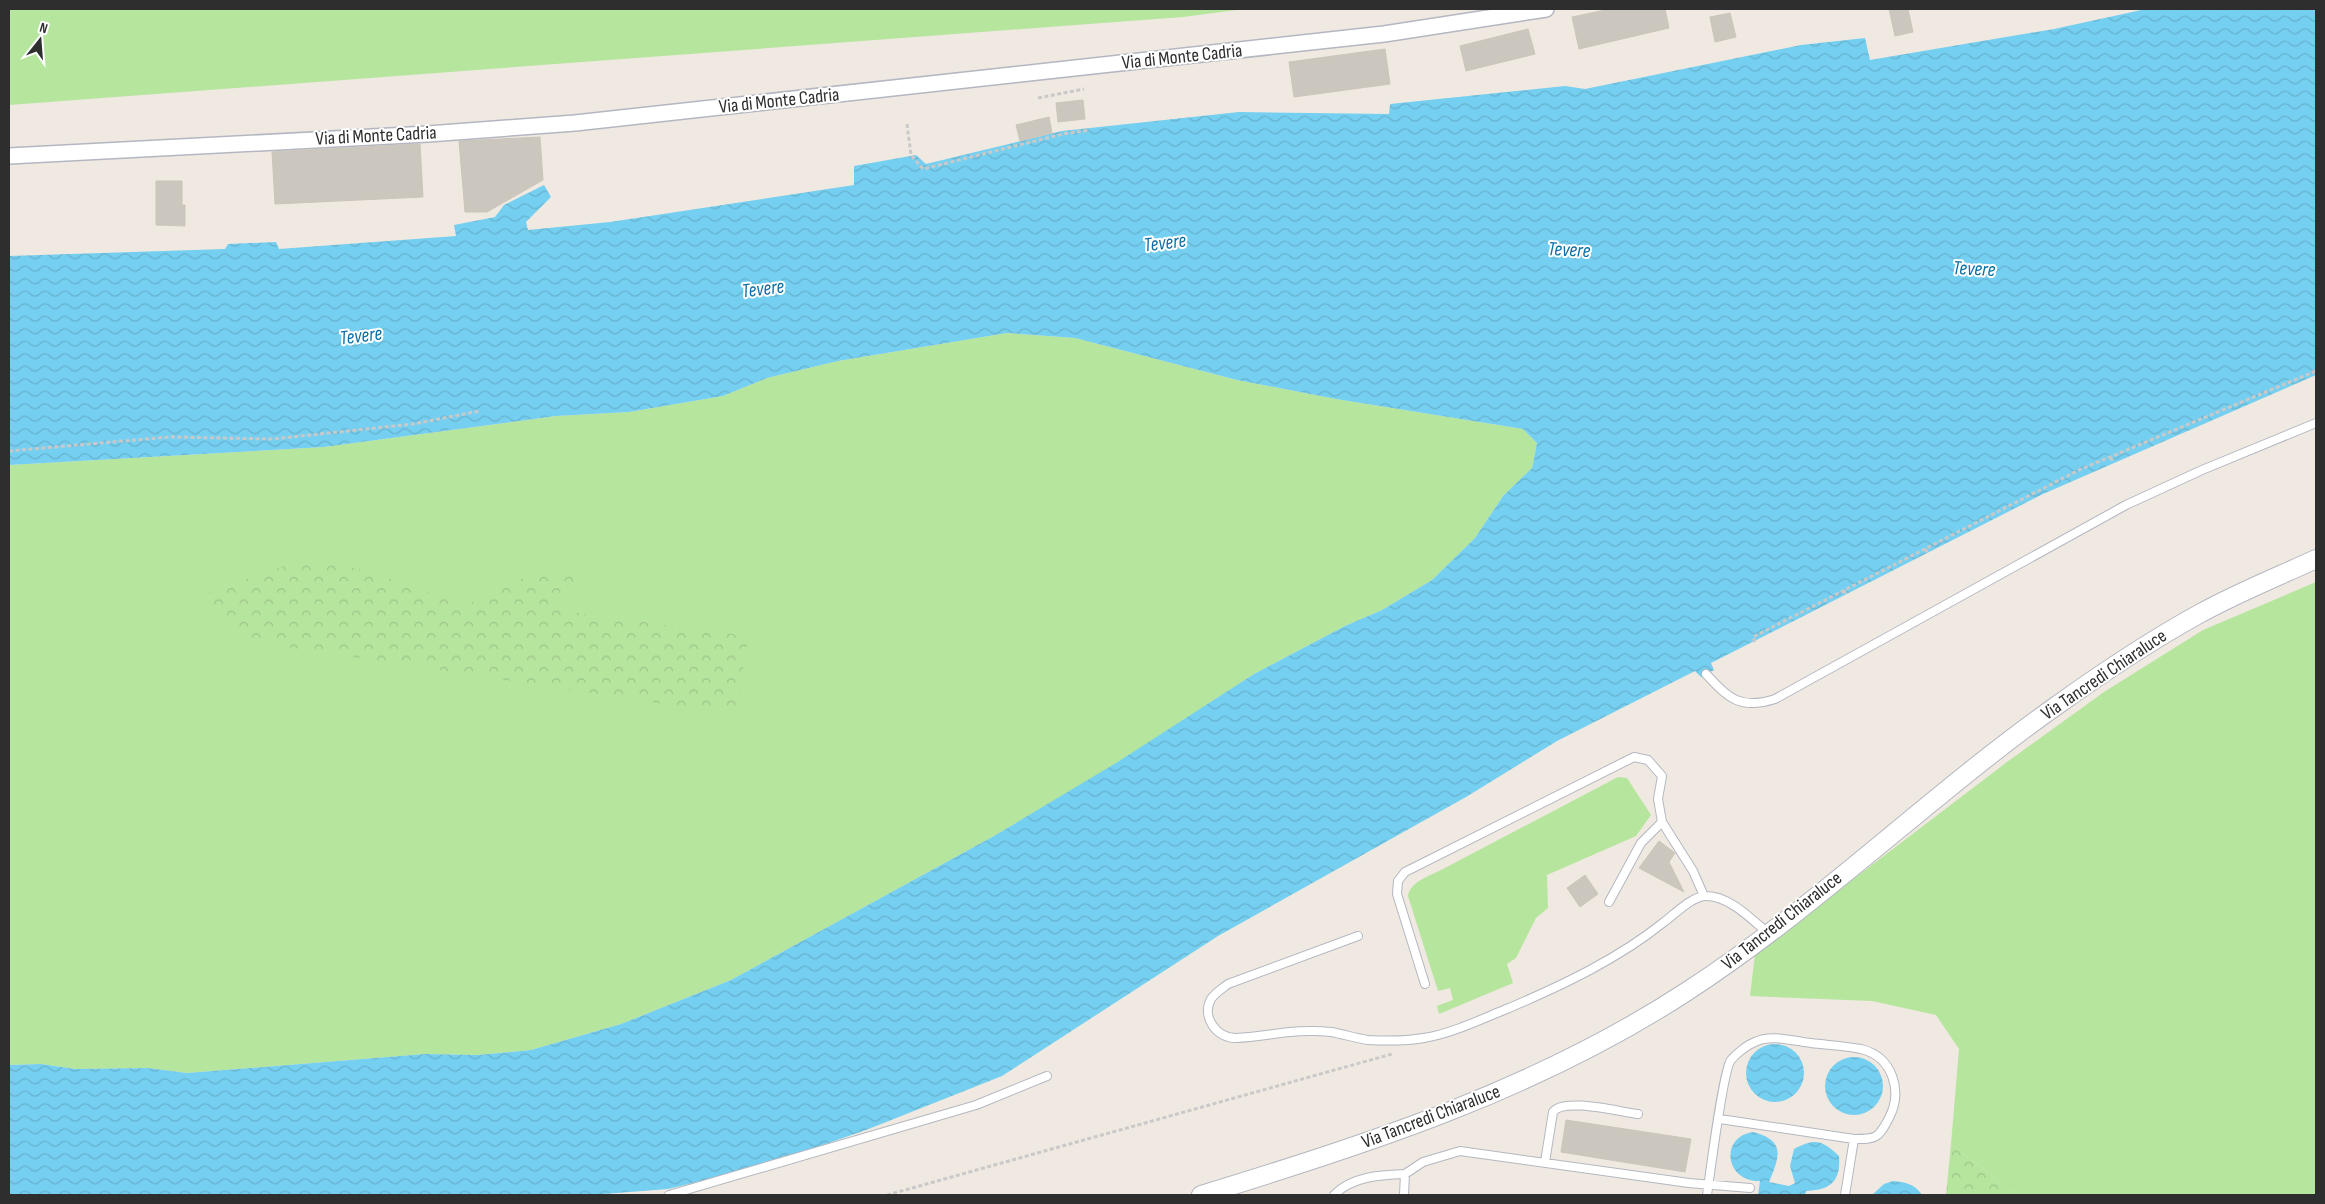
<svg xmlns="http://www.w3.org/2000/svg" width="2325" height="1204" font-family="'Sofia Sans Condensed',sans-serif">
	<style>
		.green { fill: #b6e59e }
		.forest { fill: url(#forest-crowns) }
		.water { fill: url(#water-waves) }
		.building { fill: #cbc7bf; stroke: #cbc5ba }
		.lines { fill: none; stroke-linecap: round; stroke-linejoin: round }
		.service-casing { stroke: #b4b7c1; stroke-width: 10 }
		.minor-casing { stroke: #b4b7c1; stroke-width: 18 }
		.tertiary-casing { stroke: #b4b7c1; stroke-width: 20 }
		.path { stroke: #c9c9c9; stroke-width: 3; stroke-dasharray: 4 2.5; stroke-linecap: butt }
		.service { stroke: #fff; stroke-width: 8 }
		.minor { stroke: #fff; stroke-width: 15 }
		.tertiary { stroke: #fff; stroke-width: 18 }
		.labels { text-anchor: middle; dominant-baseline: central; stroke-width: 4; stroke-linejoin: round; paint-order: stroke }
		.street-label { font-size: 19px; fill: #2e2e2e; stroke: #fff }
		.water-label { font-size: 20px; font-style: italic; fill: #0d6fa3; stroke: #fff }
	</style>
	<defs>
		<pattern id="forest-crowns" width="20" height="18" patternUnits="userSpaceOnUse" patternTransform="scale(1.25)"><rect width="20" height="18" fill="#b6e59e"/><path d="M2 6a3 3 0 1 1 6 0M12 15a3 3 0 1 1 6 0" fill="none" stroke="#9dc588"/></pattern>
		<pattern id="water-waves" width="16" height="10" patternUnits="userSpaceOnUse" patternTransform="scale(1.25)"><rect width="16" height="10" fill="#75cff0"/><path d="M0 5q4-4 8 0t8 0" fill="none" stroke="#66b2ce"/></pattern>
	</defs>
	<rect width="100%" height="100%" fill="#efe9e1"/>
	<!-- green -->
	<path class="green" d="M9,9h1235l-61,8 -1174,88z
		M1007,333l68,5 162,42 99,19 187,30 14,14 -5,25 -29,28 -28,42 -43,42 -50,30 -37,16 -91,48 -138,90 -122,72 -263,144 -110,44 -90,26 -53,5 -53,-1 -238,19 -39,-5 -73,1 -34,-5 -32,1v-600l315,-18 232,-31 73,-4 94,-16 44,-18 71,-17z
		M2316,582v613h-299l-66,-51 8,-95 -23,-34 -64,-14 -122,-5 5,-42 252,-192 97,-70 99,-62z
		M1618,777l9,1 24,37 -15,21 -89,39 1,33 -12,10 -20,40 -9,6 6,19 -74,31 -2,-8 16,-6 -3,-12 -12,3 -30,-95c2,-14 21,-20 33,-26z"/>
	<!-- forest -->
	<path class="forest" d="M296,562l61,6 109,37 64,-30 60,-4 -34,39 192,26 -11,76 -80,-9 -416,-63 -40,-45z
		M1951,1144l66,51h-71z"/>
	<!-- water -->
	<path class="water" d="M2146,9h170v366l-273,119 -332,169 3,7 -13,7 -6,-6 -138,70 -91,56 -248,139 -216,140 -136,54 -107,37 -91,22 -77,6h-582v-130l32,-1 34,5 73,-1 39,5 238,-19 53,1 53,-5 90,-26 110,-44 263,-144 122,-73 138,-89 91,-48 37,-16 50,-30 43,-42 28,-42 29,-28 5,-25 -14,-14 -187,-30 -99,-19 -162,-42 -68,-5 -169,28 -71,17 -44,18 -94,16 -73,4 -232,31 -315,18v-209l216,-7 3,-5 48,-2 3,7 177,-13 -2,-11 41,-8 9,-12 40,-20 7,12 -25,25 2,8 82,-8 244,-37v-19l62,-11 10,9 136,-33 177,-19 150,2 1,-10 175,-18 20,3 216,-44 64,-7 5,22 184,-31z
		M1746 1073a29 29 0 1 1 58 0a29 29 0 1 1-58 0Z
		M1825 1086a29 29 0 1 1 58 0a29 29 0 1 1-58 0Z
		M1753,1132c34,9 26,25 16,50l20,4 6,-3 -5,-17 4,-17c21,-11 28,-9 45,7 2,27 -10,34 -33,35l-1,4h-47l2,-14c-35,1 -41,-44 -7,-49z
		M1893,1181c12,1 22,3 29,14h-50l12,-11z"/>
	<!-- building -->
	<path class="building" d="M1610,9h55l4,19 -90,21 -7,-32z
		M1889,9h19l5,23 -18,4z
		M1730,13l6,24 -21,5 -5,-25z
		M1528,29l7,25 -69,17 -6,-25z
		M1385,49l5,35 -96,13 -5,-35z
		M1083,100l2,19 -27,3 -2,-19z
		M1049,117l3,16 -32,8 -4,-16z
		M540,137l3,43 -56,32h-22l-6,-71z
		M420,144l3,53 -148,7 -3,-52z
		M156,181h26v24h3v21l-29,-1z
		M1659,841l16,12 -6,9 15,30 -45,-24z
		M1585,875l13,19 -18,13 -13,-19z
		M1566,1120l125,19 -6,33 -124,-20z"/>
	<g class="lines">
		<!-- service casing -->
		<g class="service-casing">
			<path id="service" d="M1706,674c23,25 35,36 69,25l351,-194 76,-35 114,-47
				M1609,902l32,-59 21,-21
				M1358,936l-130,48c-5,4 -13,9 -17,15 -10,18 6,40 26,39 31,-2 62,-10 94,-6 12,2 24,6 37,8 18,1 38,1 56,-2 27,-4 60,-20 85,-30 54,-23 109,-49 155,-86 11,-8 27,-25 41,-26 24,-1 47,24 64,38
				M1425,984l-28,-90 1,-13 7,-9 229,-115 14,3 14,16 -4,23 4,23 31,49 11,25
				M1545,1162l8,-50c10,-15 67,0 85,2
				M669,1195l307,-90 71,-29
				M1334,1195c18,-19 47,-20 71,-21
				M1404,1195l1,-21 18,-12 37,-11 229,32 61,5
				M1707,1195c3,-20 16,-125 24,-135 5,-6 16,-15 24,-18 16,-8 39,-1 56,1 16,2 34,3 50,6 32,8 42,42 28,69 -11,21 -13,21 -35,21l-134,-20
				M1845,1195l9,-56"/>
		</g>
		<!-- minor casing -->
		<g class="minor-casing">
			<path id="minor" d="M9,156l419,-22 147,-11 809,-89 162,-25"/>
		</g>
		<!-- tertiary casing -->
		<g class="tertiary-casing">
			<path id="tertiary" d="M1201,1195c168,-51 336,-106 485,-203 131,-85 243,-196 370,-286 46,-33 94,-65 143,-92 38,-21 78,-37 117,-55"/>
		</g>
		<!-- path -->
		<path class="path" d="M1038,98l46,-9
			M907,124l4,31 12,14 140,-35 27,-4
			M9,451l160,-14 104,2 140,-15 67,-13
			M2111,457l2,6
			M1925,549l3,4
			M1844,590l2,6
			M1755,642l-2,-5 328,-168 235,-98
			M887,1195l505,-141"/>
		<!-- service -->
		<use href="#service" class="service"/>
		<!-- minor -->
		<use href="#minor" class="minor"/>
		<!-- tertiary -->
		<use href="#tertiary" class="tertiary"/>
	</g>
	<g class="labels">
		<!-- street labels -->
		<g class="street-label">
			<text transform="translate(1182 57) rotate(-6)">Via di Monte Cadria</text>
			<text transform="translate(779 101) rotate(-6)">Via di Monte Cadria</text>
			<text transform="translate(376 136) rotate(-3)">Via di Monte Cadria</text>
			<text transform="translate(2104 675) rotate(-34)">Via Tancredi Chiaraluce</text>
			<text transform="translate(1782 921) rotate(-38)">Via Tancredi Chiaraluce</text>
			<text transform="translate(1431 1117) rotate(-21)">Via Tancredi Chiaraluce</text>
		</g>
		<!-- water labels -->
		<g class="water-label">
			<text transform="translate(1165 243) rotate(-7)">Tevere</text>
			<text transform="translate(1569 250) rotate(3)">Tevere</text>
			<text transform="translate(1974 269) rotate(3)">Tevere</text>
			<text transform="translate(763 289) rotate(-7)">Tevere</text>
			<text transform="translate(361 336) rotate(-7)">Tevere</text>
		</g>
	</g>
	<!-- border -->
	<rect width="2325" height="1204" fill="none" stroke="#2e2e2e" stroke-width="20"/>
	<!-- north arrow -->
	<g transform="translate(40 40) rotate(17)" stroke="#ffffff" stroke-width="4" paint-order="stroke">
	<path d="M0-4L9 19L0 12L-9 19Z" fill="#2e2e2e"/>
	<text y="-8" font-size="14" font-weight="bold" text-anchor="middle" fill="#2e2e2e">N</text>
	</g>
</svg>
